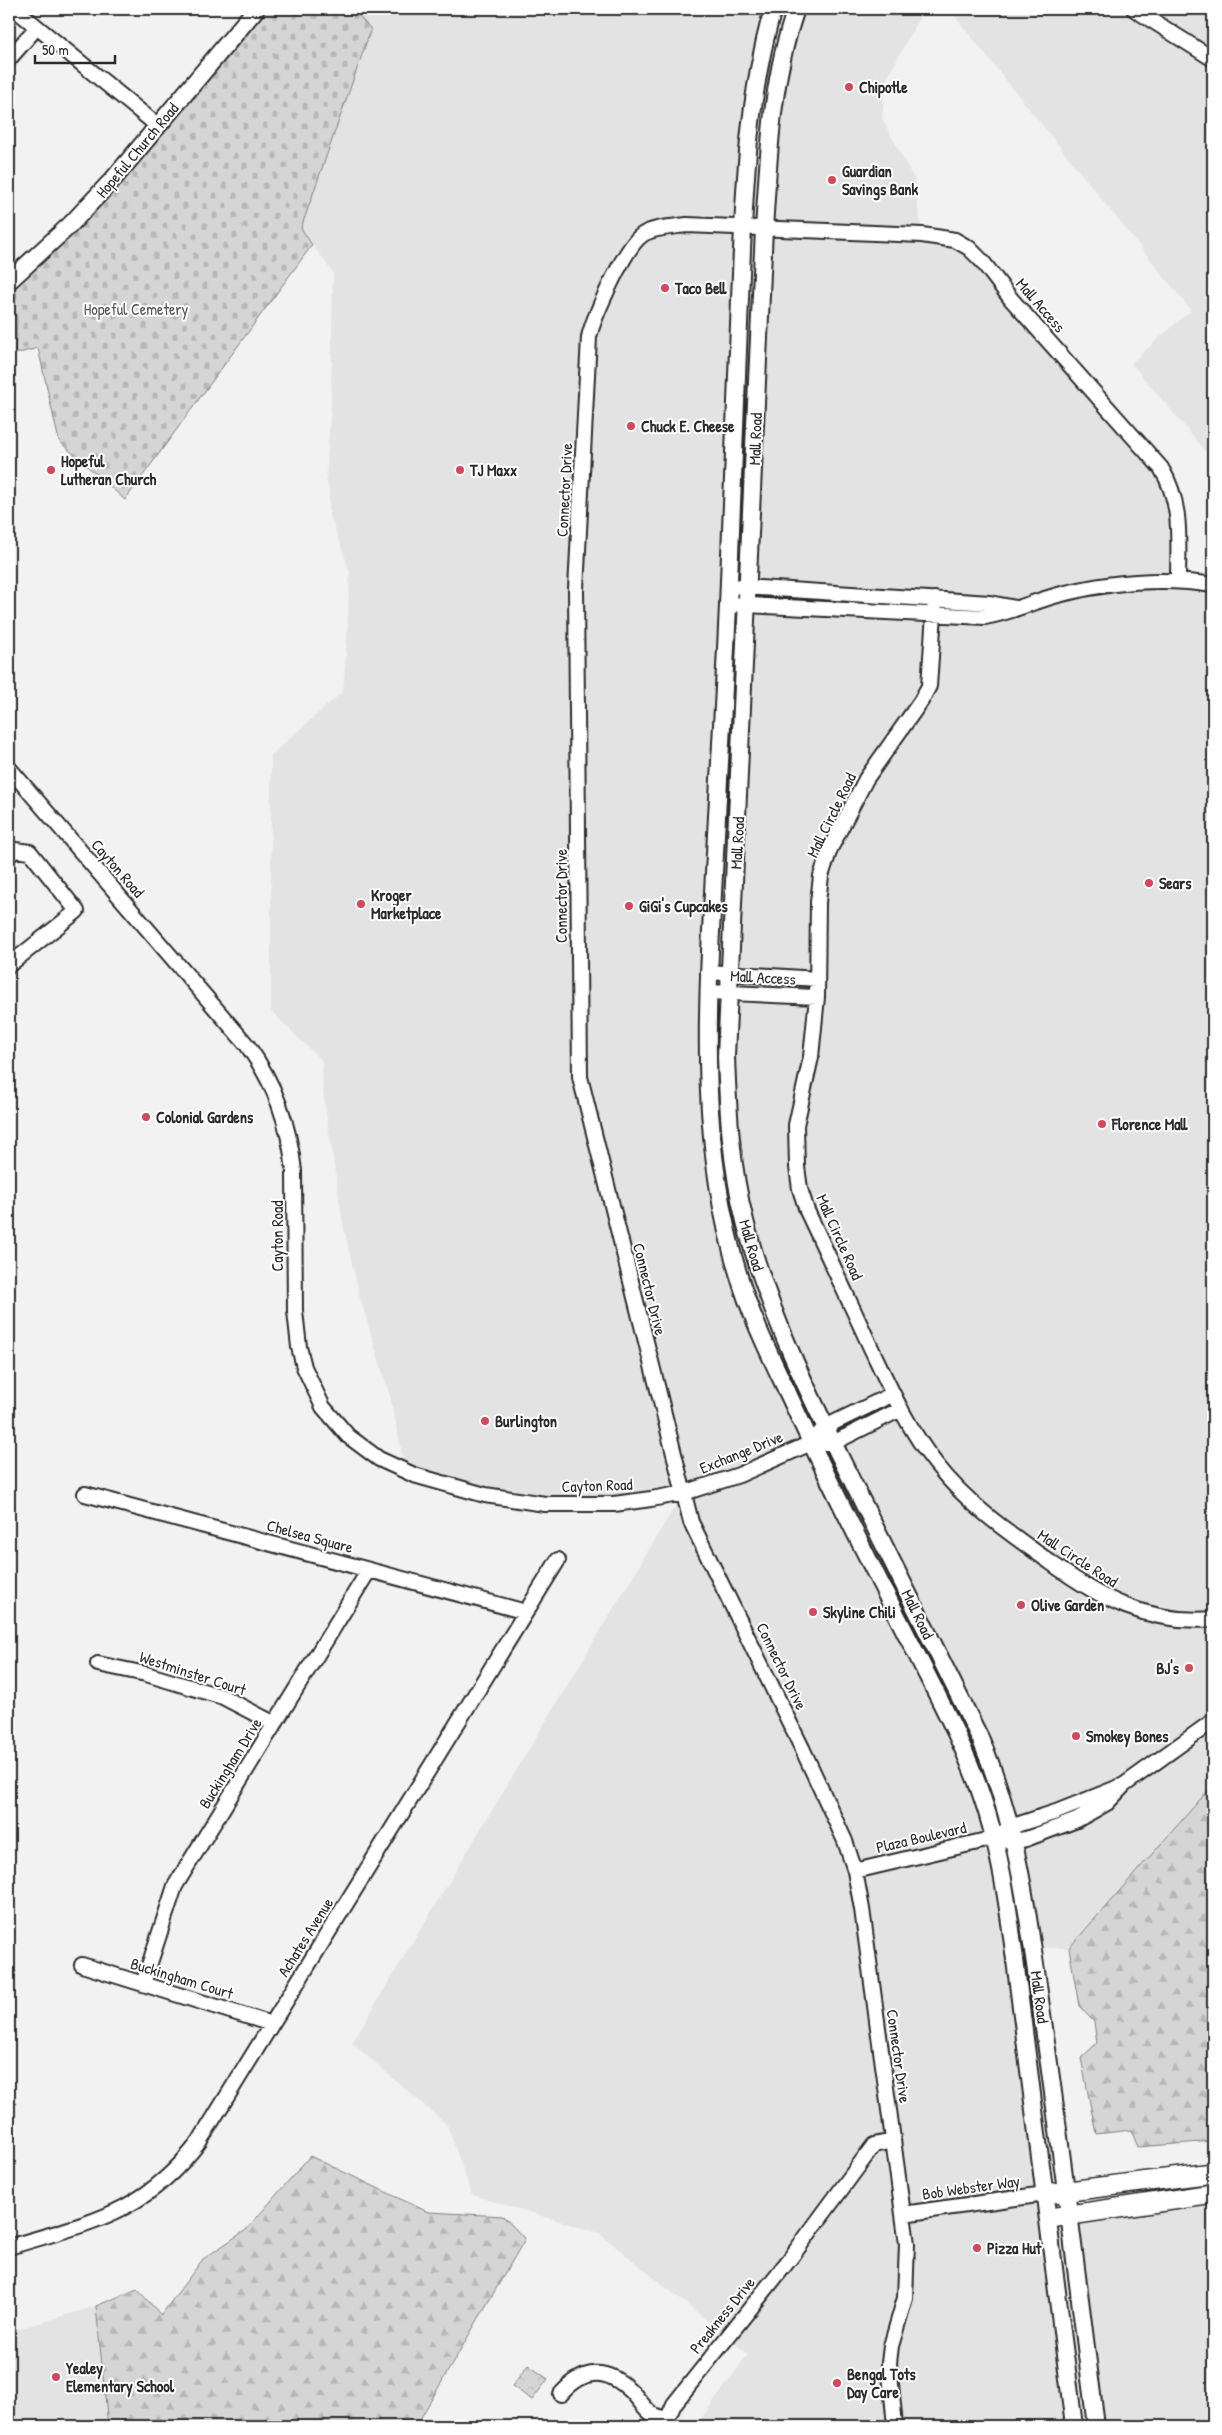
<svg xmlns="http://www.w3.org/2000/svg" width="1222" height="2435" font-family="'Patrick Hand',sans-serif">
	<style>
		.built { fill: #e3e3e3; fill-rule: evenodd }
		.forest { fill: url(#forest-firs); stroke: #808080 }
		.cemetery { fill: url(#cemetery-stones); stroke: #808080 }
		.park { fill: url(#park-crowns); stroke: #808080 }
		.lines { fill: none; stroke-linecap: round; stroke-linejoin: round }
		.minor-casing { stroke: #2b2b2b; stroke-width: 18 }
		.major-casing { stroke: #2b2b2b; stroke-width: 20 }
		.highway-casing { stroke: #2b2b2b; stroke-width: 22 }
		.minor { stroke: #fff; stroke-width: 14 }
		.major { stroke: #fff; stroke-width: 16 }
		.highway { stroke: #fff; stroke-width: 19 }
		.poi-dot { fill: #d1495b; stroke: #fff; stroke-width: 2 }
		.labels { text-anchor: middle; dominant-baseline: central; stroke-width: 4; stroke-linejoin: round; paint-order: stroke }
		.poi-label { font-size: 16px; font-weight: bold; fill: #2b2b2b; stroke: #fff; text-anchor: start }
		.street-label { font-size: 16px; fill: #2b2b2b; stroke: #fff }
		.park-label { font-size: 16px; fill: #565656; stroke: #fff }
	</style>
	<defs>
		<pattern id="forest-firs" width="22" height="20" patternUnits="userSpaceOnUse" patternTransform="scale(1.25)"><rect width="22" height="20" fill="#d5d5d5"/><path d="M5 1l3.5 6h-7zM16 11l3.5 6h-7z" fill="#b7b7b7"/></pattern>
		<pattern id="cemetery-stones" width="16" height="16" patternUnits="userSpaceOnUse" patternTransform="scale(1.25)"><rect width="16" height="16" fill="#d5d5d5"/><path d="M2 7V4a2 2 0 0 1 4 0v3zM10 15v-3a2 2 0 0 1 4 0v3z" fill="#b7b7b7"/></pattern>
		<pattern id="park-crowns" width="20" height="18" patternUnits="userSpaceOnUse" patternTransform="scale(1.25)"><rect width="20" height="18" fill="#d5d5d5"/><path d="M2 6a3 3 0 1 1 6 0M12 15a3 3 0 1 1 6 0" fill="none" stroke="#b7b7b7"/></pattern>
	</defs>
	<rect width="100%" height="100%" fill="#f2f2f2"/>
	<filter id="ink" filterUnits="userSpaceOnUse"><feTurbulence type="fractalNoise" baseFrequency=".02" numOctaves="2"/><feDisplacementMap in="SourceGraphic" scale="10" xChannelSelector="R" yChannelSelector="G"/><feConvolveMatrix kernelMatrix="1 2 1 2 8 2 1 2 1" color-interpolation-filters="sRGB"/></filter>
	<g filter="url(#ink)">
		<!-- built -->
		<path class="built" d="M352,9h421l-12,41 -53,926 5,178 53,192 172,351 57,141 79,588h-378l52,-72 -149,-121 -127,-38 -25,-70 -95,-82 331,-550 -138,11 -131,-29 -3,-10 -7,-1 -13,-64 -31,-102 -17,-74 -20,-131 -1,-32 -51,-50v-256l72,-64 3,-34 4,-85 -21,-60v-24l-3,-8 5,-78 2,-129 -32,-45 70,-199z
			M796,9h128l-39,73 -3,36 32,61 8,56 33,5 215,243 8,98 35,4v1200l-144,163h-36l-37,-173 -235,-498 -33,-156 36,-892zM935,605l85,5 -85,4z
			M932,9h281v282l-9,7 9,12v150l-82,-97 60,-53 -239,-297z
			M1213,2194v232h-117l-26,-210z
			M96,2306l11,120h-98v-94z"/>
		<!-- forest -->
		<path class="forest" d="M1213,1785v356l-75,6 -7,-17 -35,4 -15,-76 16,-15 -3,-21 -15,-16 -10,-58z
			M310,2156l118,56 75,4 22,23 -109,187h-308l-12,-120 41,-17 24,26 42,-56 43,-29z"/>
		<!-- cemetery -->
		<path class="cemetery" d="M256,9h96l19,20 -70,199 11,17 -187,255 -66,-59 -21,-93 -23,6 2,-34 -8,-16v-23l39,-34z"/>
		<!-- park -->
		<path class="park" d="M528,2365l20,14 -16,21 -20,-14z"/>
		<g class="lines">
			<!-- minor casing -->
			<g class="minor-casing">
				<path id="minor" d="M15,9l143,117
					M1134,9l79,50
					M9,59l28,-32
					M729,586l261,17 26,5
					M935,599l-6,87 -8,15 -55,78 -36,70 -9,27 -3,26 -1,95 -6,60 -15,68 1,42 3,22 7,22c22,46 43,92 64,137 19,40 37,81 65,116 31,40 73,69 114,98 49,36 100,63 163,57
					M728,604l257,13c27,-5 47,-15 73,-22 50,-13 104,-18 155,-10
					M9,768l238,277c28,39 42,78 47,126l1,140 4,36 5,20 19,40 25,29 31,23 35,16 71,20 60,9h69l37,-5 33,-6 55,-18 72,-32 14,-16 68,-33
					M9,855l6,-5 15,2 47,59 -68,54
					M708,972l109,7
					M708,992l109,5
					M824,1443h9l68,-34
					M85,1494l441,118
					M98,1664l48,10 77,23 52,27
					M1002,1833l8,-6 46,-15 68,-27 89,-64
					M855,1871l140,-33 19,3 12,-2 51,-19 30,-17 17,-18
					M82,1965l190,59
					M143,1984l32,-98 194,-316
					M903,2214l142,-20
					M9,2247c82,-25 135,-33 190,-105l359,-582
					M561,2394c23,-26 45,-27 70,-3 7,7 13,17 21,23 5,2 10,4 15,6l7,-16 115,-144 85,-115 19,-4
					M895,2426l-6,-63 2,-17 14,-48 2,-54 -45,-335 -7,-38 -10,-30 -43,-93 -111,-226 -111,-445 -4,-488 13,-252c5,-21 36,-90 53,-102 11,-8 31,-8 45,-10l235,10 33,5 14,8 13,13 29,38 150,169c22,36 17,73 17,113"/>
			</g>
			<!-- major casing -->
			<g class="major-casing">
				<path id="major" d="M773,9c-27,94 -29,192 -33,290 -3,94 -7,188 -11,282 -4,104 -11,208 -16,312 -7,128 -13,256 25,380 13,45 35,88 55,131 39,85 82,169 125,253 22,44 47,90 63,137 18,51 26,104 33,158l60,474
					M796,9c-25,71 -27,145 -32,220l-38,827c2,56 5,111 19,165 23,92 66,177 108,262 43,86 85,171 128,257 39,91 49,191 63,288 19,132 35,265 52,398
					M9,281l62,-57 44,-47 141,-168"/>
			</g>
			<!-- highway casing -->
			<g class="highway-casing">
				<path id="highway" d="M1045,2194l168,-21
					M1050,2218l163,-24"/>
			</g>
			<!-- minor -->
			<use href="#minor" class="minor"/>
			<!-- major -->
			<use href="#major" class="major"/>
			<!-- highway -->
			<use href="#highway" class="highway"/>
		</g>
	</g>
	<!-- markers -->
	<g class="poi-dot">
		<circle cx="849" cy="87" r="5"/>
		<circle cx="832" cy="180" r="5"/>
		<circle cx="665" cy="288" r="5"/>
		<circle cx="631" cy="426" r="5"/>
		<circle cx="51" cy="470" r="5"/>
		<circle cx="460" cy="470" r="5"/>
		<circle cx="1149" cy="883" r="5"/>
		<circle cx="361" cy="904" r="5"/>
		<circle cx="629" cy="906" r="5"/>
		<circle cx="146" cy="1117" r="5"/>
		<circle cx="1102" cy="1124" r="5"/>
		<circle cx="485" cy="1421" r="5"/>
		<circle cx="1021" cy="1605" r="5"/>
		<circle cx="813" cy="1612" r="5"/>
		<circle cx="1189" cy="1668" r="5"/>
		<circle cx="1076" cy="1736" r="5"/>
		<circle cx="977" cy="2248" r="5"/>
		<circle cx="56" cy="2377" r="5"/>
		<circle cx="837" cy="2383" r="5"/>
	</g>
	<g class="labels">
		<!-- poi labels -->
		<g class="poi-label">
			<text x="859" y="87">Chipotle</text>
			<text x="842" y="171">Guardian<tspan x="842" dy="18">Savings Bank</tspan></text>
			<text x="675" y="288">Taco Bell</text>
			<text x="641" y="426">Chuck E. Cheese</text>
			<text x="61" y="461">Hopeful<tspan x="61" dy="18">Lutheran Church</tspan></text>
			<text x="470" y="470">TJ Maxx</text>
			<text x="1159" y="883">Sears</text>
			<text x="371" y="895">Kroger<tspan x="371" dy="18">Marketplace</tspan></text>
			<text x="639" y="906">GiGi's Cupcakes</text>
			<text x="156" y="1117">Colonial Gardens</text>
			<text x="1112" y="1124">Florence Mall</text>
			<text x="495" y="1421">Burlington</text>
			<text x="1031" y="1605">Olive Garden</text>
			<text x="823" y="1612">Skyline Chili</text>
			<text x="1179" y="1668" text-anchor="end">BJ's</text>
			<text x="1086" y="1736">Smokey Bones</text>
			<text x="987" y="2248">Pizza Hut</text>
			<text x="66" y="2368">Yealey<tspan x="66" dy="18">Elementary School</tspan></text>
			<text x="847" y="2374">Bengal Tots<tspan x="847" dy="18">Day Care</tspan></text>
		</g>
		<!-- street labels -->
		<g class="street-label">
			<text transform="translate(137 150) rotate(-50)">Hopeful Church Road</text>
			<text transform="translate(1041 305) rotate(49)">Mall Access</text>
			<text transform="translate(755 439) rotate(-88)">Mall Road</text>
			<text transform="translate(564 490) rotate(-87)">Connector Drive</text>
			<text transform="translate(831 815) rotate(-64)">Mall Circle Road</text>
			<text transform="translate(737 843) rotate(-87)">Mall Road</text>
			<text transform="translate(118 868) rotate(49)">Cayton Road</text>
			<text transform="translate(561 896) rotate(-90)">Connector Drive</text>
			<text transform="translate(763 977) rotate(3)">Mall Access</text>
			<text transform="translate(277 1236) rotate(-90)">Cayton Road</text>
			<text transform="translate(840 1237) rotate(66)">Mall Circle Road</text>
			<text transform="translate(752 1245) rotate(74)">Mall Road</text>
			<text transform="translate(650 1289) rotate(76)">Connector Drive</text>
			<text transform="translate(741 1452) rotate(-22)">Exchange Drive</text>
			<text transform="translate(597 1485) rotate(-2)">Cayton Road</text>
			<text transform="translate(310 1536) rotate(15)">Chelsea Square</text>
			<text transform="translate(1078 1558) rotate(33)">Mall Circle Road</text>
			<text transform="translate(918 1614) rotate(64)">Mall Road</text>
			<text transform="translate(782 1666) rotate(64)">Connector Drive</text>
			<text transform="translate(193 1673) rotate(18)">Westminster Court</text>
			<text transform="translate(230 1763) rotate(-58)">Buckingham Drive</text>
			<text transform="translate(921 1837) rotate(-13)">Plaza Boulevard</text>
			<text transform="translate(305 1937) rotate(-58)">Achates Avenue</text>
			<text transform="translate(182 1978) rotate(17)">Buckingham Court</text>
			<text transform="translate(1040 1997) rotate(82)">Mall Road</text>
			<text transform="translate(899 2056) rotate(82)">Connector Drive</text>
			<text transform="translate(971 2187) rotate(-8)">Bob Webster Way</text>
			<text transform="translate(722 2315) rotate(-51)">Preakness Drive</text>
		</g>
		<!-- park labels -->
		<g class="park-label">
			<text x="136" y="309">Hopeful Cemetery</text>
		</g>
	</g>
	<!-- margin -->
	<rect width="1222" height="2435" fill="none" stroke="#fff" stroke-width="30"/>
	<rect x="15" y="15" width="1192" height="2405" fill="none" stroke="#2b2b2b" stroke-width="2" filter="url(#ink)"/>
	<!-- scale -->
	<path d="M35 55v8h80v-8" fill="none" stroke="#2b2b2b" stroke-width="2.5"/>
	<text x="42" y="55" font-size="15" fill="#2b2b2b" stroke="#ffffff" stroke-width="4" paint-order="stroke">50 m</text>
</svg>
